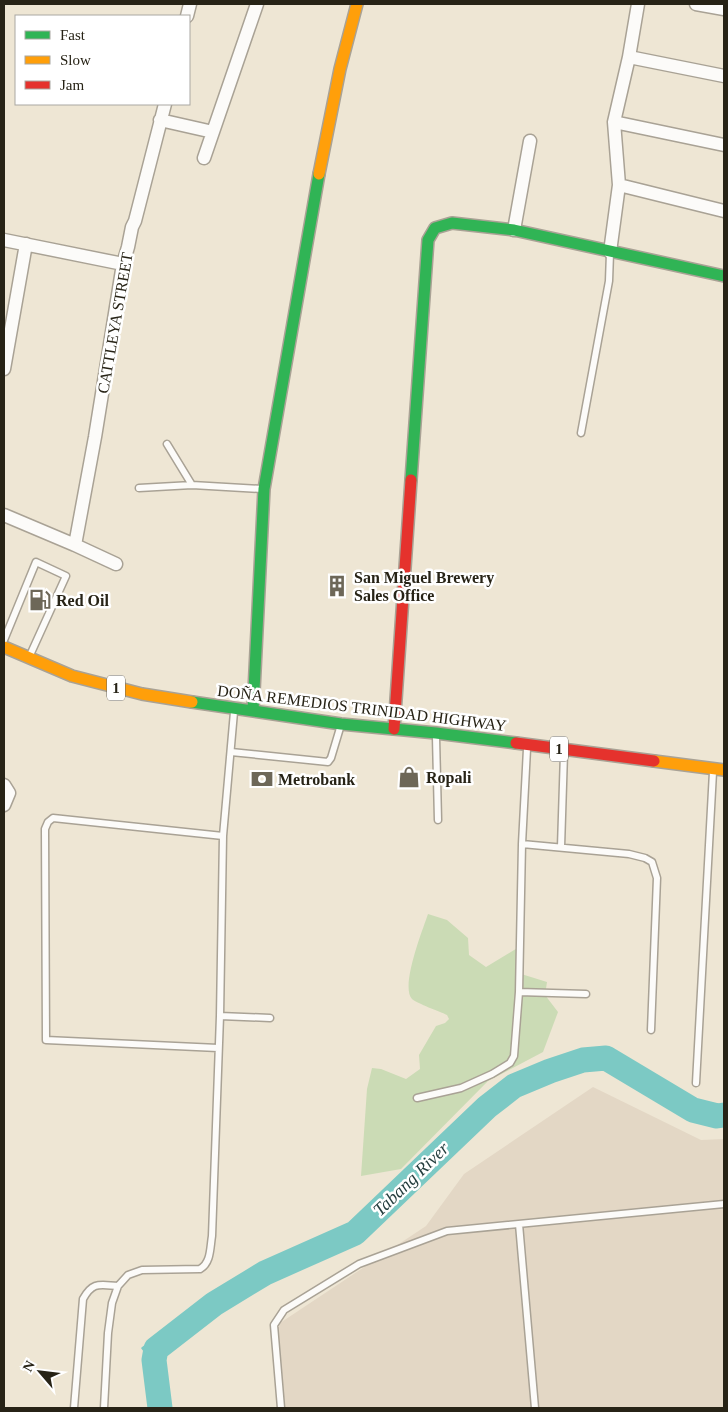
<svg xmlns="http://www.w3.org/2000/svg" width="728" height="1412" font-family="'Times New Roman',serif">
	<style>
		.industrial { fill: #e3d7c5 }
		.green { fill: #cbdbb5 }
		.water { fill: #7cc9c4 }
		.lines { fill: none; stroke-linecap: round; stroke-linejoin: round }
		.river { stroke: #7cc9c4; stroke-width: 25 }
		.lane-casing { stroke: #a9a295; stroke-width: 9 }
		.street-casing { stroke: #a9a295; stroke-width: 15 }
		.fast-casing { stroke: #a9a295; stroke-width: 14 }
		.slow-casing { stroke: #a9a295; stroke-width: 14 }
		.jam-casing { stroke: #a9a295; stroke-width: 14 }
		.lane { stroke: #fcfbf9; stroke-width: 6 }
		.street { stroke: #fcfbf9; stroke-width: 12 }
		.fast { stroke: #30b455; stroke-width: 11 }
		.slow { stroke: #ff9f0a; stroke-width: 11 }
		.jam { stroke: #e5322d; stroke-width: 11 }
		.labels { text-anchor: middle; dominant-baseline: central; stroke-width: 5; stroke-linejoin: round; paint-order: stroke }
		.shield { fill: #fff; stroke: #68655c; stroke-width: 1 }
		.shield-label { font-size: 15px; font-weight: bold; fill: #272316 }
		.street-label { font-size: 16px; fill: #272316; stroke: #fff }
		.poi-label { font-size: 16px; font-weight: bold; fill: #272316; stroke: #fff; text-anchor: start }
		.water-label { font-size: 18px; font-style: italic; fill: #253e3e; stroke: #fff }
	</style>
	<rect width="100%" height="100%" fill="#eee6d4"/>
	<!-- industrial -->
	<path class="industrial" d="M593,1087l108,53 23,-1v269h-439l-8,-83 149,-99 38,-52z"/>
	<!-- green -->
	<path class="green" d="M428,914l19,6 21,18 1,17 17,12 33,-20 -1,26 29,9 -2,13 13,17 -15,40 -55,29 -87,88 -40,7 6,-87 5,-21 9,1 25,10 14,-10 -1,-14 17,-29 9,-3 4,-4 -2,-4c-8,-4 -29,-11 -35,-16 -12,-12 11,-70 16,-85z"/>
	<!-- water -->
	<path class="water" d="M175,1325l4,1 -6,4v4l-4,1 1,2c-4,1 -11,5 -13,9 -2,4 0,7 -3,11l3,3c0,7 1,10 4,16 4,11 2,22 -2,32h-3l-3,-9 -1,-10 2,-2c-4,-8 -3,-20 -9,-27l1,-5 -5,-7c5,-4 15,-11 18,-16l10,-1z"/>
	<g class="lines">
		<!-- river -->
		<path class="river" d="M160,1408l-6,-48 2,-11 58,-45 51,-31 90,-40 132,-126 27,-21 36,-15 33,-11 23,-2 87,52 24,6 7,-1"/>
		<!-- lane casing -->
		<g class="lane-casing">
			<path id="lane" d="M581,433l28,-152 1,-28
				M167,444l25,41
				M139,488l53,-3 70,4
				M4,640l32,-78 30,14 -35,77
				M436,737l2,83
				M231,752l97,10 3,-4 9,-30
				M522,844l107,10 16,4 7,4 5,16 -6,152
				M561,847l3,-94
				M519,992l67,2
				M220,1016l50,2
				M218,1048l-172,-8 -1,-211 3,-7 5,-4 170,18
				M696,1083l17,-311
				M417,1098l44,-10 31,-14 18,-11 4,-7 5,-64 3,-148 5,-95
				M519,1224l16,184
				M74,1408l9,-109c10,-18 17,-14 35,-13
				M104,1408l4,-75 4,-30 6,-17 10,-11 14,-5 58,-1c11,-6 10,-21 12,-33l8,-220 3,-180 11,-124
				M281,1408l-7,-83 10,-15 75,-46 88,-33 277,-27"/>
		</g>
		<!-- street casing -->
		<g class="street-casing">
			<path id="street" d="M696,4l28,5
				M187,16l3,-12
				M629,57l95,19
				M160,120l53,12
				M614,122l110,23
				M204,158l53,-154
				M619,185l105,26
				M514,230l16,-89
				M4,240l119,24
				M610,252l9,-67 -5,-63 15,-65 9,-53
				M4,369l22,-125
				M4,515l71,30 41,19
				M75,545l20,-108 28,-173 5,-17 4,-20 3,-6 30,-117
				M4,785l5,8 -5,12"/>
		</g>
		<!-- fast casing -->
		<g class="fast-casing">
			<path id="fast" d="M411,480l17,-240 7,-12 17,-5 62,7 210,46
				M192,702l149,22 95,9 80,10
				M253,711l11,-222 55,-315"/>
		</g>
		<!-- slow casing -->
		<g class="slow-casing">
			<path id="slow" d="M319,174l21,-105 17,-65
				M4,647l68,29 70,18 50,8
				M654,761l70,9"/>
		</g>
		<!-- jam casing -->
		<g class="jam-casing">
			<path id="jam" d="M394,729l17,-249
				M516,743l138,18"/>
		</g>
		<!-- lane -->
		<use href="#lane" class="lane"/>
		<!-- street -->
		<use href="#street" class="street"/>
		<!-- fast -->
		<use href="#fast" class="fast"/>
		<!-- slow -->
		<use href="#slow" class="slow"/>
		<!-- jam -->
		<use href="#jam" class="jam"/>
	</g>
	<!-- icons -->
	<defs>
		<g id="building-bare" transform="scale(1.725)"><path d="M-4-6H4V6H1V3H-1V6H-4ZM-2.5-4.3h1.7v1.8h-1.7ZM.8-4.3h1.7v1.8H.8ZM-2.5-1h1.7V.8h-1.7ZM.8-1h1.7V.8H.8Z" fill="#6d6758" stroke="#fff" stroke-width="2.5" paint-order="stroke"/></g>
		<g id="fuel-bare" transform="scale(1.725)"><path d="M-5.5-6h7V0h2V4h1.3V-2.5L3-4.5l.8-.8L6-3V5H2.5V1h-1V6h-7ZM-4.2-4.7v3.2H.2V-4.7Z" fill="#6d6758" stroke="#fff" stroke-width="2.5" paint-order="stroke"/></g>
		<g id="shop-bare" transform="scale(1.725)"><path d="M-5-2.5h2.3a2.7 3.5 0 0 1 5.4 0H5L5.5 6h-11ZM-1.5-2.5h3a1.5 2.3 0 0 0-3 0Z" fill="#6d6758" stroke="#fff" stroke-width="2.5" paint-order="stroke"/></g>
		<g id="bank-bare" transform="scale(1.725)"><path d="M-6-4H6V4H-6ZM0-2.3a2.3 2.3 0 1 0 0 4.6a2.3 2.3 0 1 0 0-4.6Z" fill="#6d6758" stroke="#fff" stroke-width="2.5" paint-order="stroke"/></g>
	</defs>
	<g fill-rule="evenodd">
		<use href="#building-bare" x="337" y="586"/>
		<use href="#fuel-bare" x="40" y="600"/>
		<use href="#shop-bare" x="409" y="777"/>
		<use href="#bank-bare" x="262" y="779"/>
	</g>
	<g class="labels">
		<!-- shield labels -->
		<g class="shield">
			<rect x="107" y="675.5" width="18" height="25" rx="4"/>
			<rect x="550" y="736.5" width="18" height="25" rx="4"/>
		</g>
		<g class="shield-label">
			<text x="116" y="688">1</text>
			<text x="559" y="749">1</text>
		</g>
		<!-- street labels -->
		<g class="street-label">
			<text transform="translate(115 323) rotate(-80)">CATTLEYA STREET</text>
			<text transform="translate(362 708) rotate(7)">DOÑA REMEDIOS TRINIDAD HIGHWAY</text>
		</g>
		<!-- poi labels -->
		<g class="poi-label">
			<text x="354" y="577">San Miguel Brewery<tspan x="354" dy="18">Sales Office</tspan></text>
			<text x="56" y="600">Red Oil</text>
			<text x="426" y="777">Ropali</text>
			<text x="278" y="779">Metrobank</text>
		</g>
		<!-- water labels -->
		<g class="water-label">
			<text transform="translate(411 1179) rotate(-44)">Tabang River</text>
		</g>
	</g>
	<!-- border -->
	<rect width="728" height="1412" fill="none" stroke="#272316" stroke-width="10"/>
	<!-- legend -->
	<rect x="15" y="15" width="175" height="90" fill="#ffffff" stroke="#a9a7a2"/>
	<rect x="25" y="31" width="25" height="8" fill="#30b455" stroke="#a9a7a2"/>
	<text x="60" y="40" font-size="15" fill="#272316">Fast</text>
	<rect x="25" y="56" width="25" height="8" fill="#ff9f0a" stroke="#a9a7a2"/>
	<text x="60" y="65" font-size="15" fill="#272316">Slow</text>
	<rect x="25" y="81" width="25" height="8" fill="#e5322d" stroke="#a9a7a2"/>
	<text x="60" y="90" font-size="15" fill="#272316">Jam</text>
	<!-- north arrow -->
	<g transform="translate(40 1372) rotate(298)" stroke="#ffffff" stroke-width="4" paint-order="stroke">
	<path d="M0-4L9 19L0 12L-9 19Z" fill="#272316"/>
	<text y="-8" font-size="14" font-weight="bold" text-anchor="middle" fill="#272316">N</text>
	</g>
</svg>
